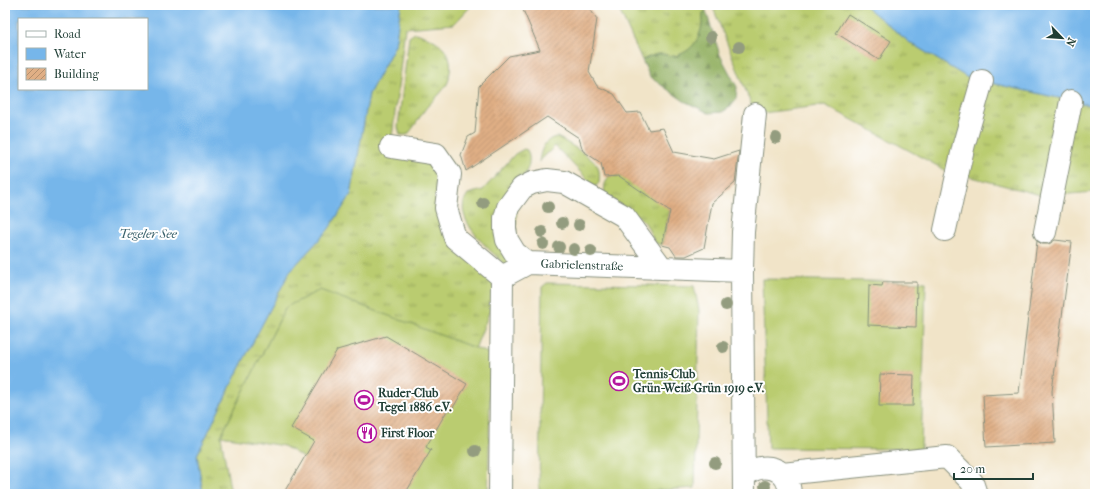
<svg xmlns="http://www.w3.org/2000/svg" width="1100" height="499" font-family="'IM FELL French Canon',serif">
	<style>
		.grass { fill: url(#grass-tufts); stroke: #6c8452 }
		.forest { fill: url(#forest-firs); stroke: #59764b }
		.pitch { fill: #bacc70; stroke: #6c8452 }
		.water { fill: #76b6ea; stroke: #4a7a8f; fill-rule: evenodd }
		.building { fill: url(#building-hatch) }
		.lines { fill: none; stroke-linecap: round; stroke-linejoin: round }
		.minor-casing { stroke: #88907e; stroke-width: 24 }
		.minor { stroke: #fff; stroke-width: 22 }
		.tree { fill: #939c7f }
		.labels { text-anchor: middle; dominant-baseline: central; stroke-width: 4; stroke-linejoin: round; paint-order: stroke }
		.street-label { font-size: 12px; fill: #1f3d34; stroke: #fff }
		.poi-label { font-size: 12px; font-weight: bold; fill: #1f3d34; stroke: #fff; text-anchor: start }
		.water-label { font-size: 13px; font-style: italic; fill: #39616b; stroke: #fff }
	</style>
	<defs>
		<pattern id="grass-tufts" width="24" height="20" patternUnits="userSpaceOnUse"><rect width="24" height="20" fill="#bacc70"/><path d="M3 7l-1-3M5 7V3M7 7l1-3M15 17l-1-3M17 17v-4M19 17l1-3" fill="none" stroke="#97a75d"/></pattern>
		<pattern id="forest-firs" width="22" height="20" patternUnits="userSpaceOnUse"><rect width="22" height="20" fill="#93b062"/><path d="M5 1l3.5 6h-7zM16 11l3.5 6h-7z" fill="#779052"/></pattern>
		<pattern id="building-hatch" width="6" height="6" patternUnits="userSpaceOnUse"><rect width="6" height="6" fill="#e0af85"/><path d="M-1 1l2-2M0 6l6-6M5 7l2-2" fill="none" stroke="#b5906e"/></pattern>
	</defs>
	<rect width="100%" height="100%" fill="#fff"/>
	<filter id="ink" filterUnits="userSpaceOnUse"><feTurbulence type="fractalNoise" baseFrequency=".025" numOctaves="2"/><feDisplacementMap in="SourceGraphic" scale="8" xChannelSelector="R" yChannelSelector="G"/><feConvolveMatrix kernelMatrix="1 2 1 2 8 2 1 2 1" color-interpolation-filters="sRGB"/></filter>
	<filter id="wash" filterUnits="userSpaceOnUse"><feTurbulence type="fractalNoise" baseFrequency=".012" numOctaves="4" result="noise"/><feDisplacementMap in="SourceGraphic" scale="16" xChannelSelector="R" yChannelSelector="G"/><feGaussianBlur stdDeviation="0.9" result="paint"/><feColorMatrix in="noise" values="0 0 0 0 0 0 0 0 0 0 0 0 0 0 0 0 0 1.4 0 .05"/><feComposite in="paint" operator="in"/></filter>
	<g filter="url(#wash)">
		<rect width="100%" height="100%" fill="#f1e4c8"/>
		<!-- grass -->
		<path class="grass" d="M401,5h71l-18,19 -49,4 -14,118 45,8 10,54 55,74 -26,67 -189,-42 -65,129 10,58h-28l-6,-39 42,-86 51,-98 38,-41 23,-35 18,-101 26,-49z
			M617,5h87l2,6 -3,2c0,19 -7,38 -28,43 -5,1 -10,-2 -15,-2 -6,0 -13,4 -18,6z
			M712,5h152l45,37 59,36 127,28v86l-51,4 -99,-26 -120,-65 -70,9z
			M415,33c20,5 39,16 35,39 -1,4 -1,9 -3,12 -5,9 -14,16 -21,24 -7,9 -11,19 -19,27h-7l-2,-8 11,-90z
			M557,137c8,4 38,22 41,30 2,5 1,11 1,16l-4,4 -40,-41 -16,16c1,-11 6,-24 18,-25z
			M524,149l3,1c6,12 -1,26 -10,33l-2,80 -9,3c-15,-16 -57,-48 -38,-72l15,-4 32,-36z
			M609,176h10l52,28 -9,41 -7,-2 -9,-19 -7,-7 -35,-23 1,-10z"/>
		<!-- forest -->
		<path class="forest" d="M706,11l14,44 17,32 -1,12 -7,9 -7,4 -13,1 -25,-12 -34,-24 -8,-17c5,-2 12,-6 18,-6 5,0 10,3 15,2 21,-5 28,-24 28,-43z"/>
		<!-- pitch -->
		<path class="pitch" d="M762,279l164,3 -5,167 -153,-1z
			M547,283l147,3 5,24 -4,178 -100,6h-56l3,-207z
			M320,290l171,64 -3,140h-125l-79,-48 -63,-10 65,-129z"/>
		<!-- water -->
		<path class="water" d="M5,5h396l-6,40 -26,49 -18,101 -23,35 -38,41 -51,98 -42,86 6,39h-198zM19,19h128v70h-128z
			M864,5h231v101l-127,-28 -59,-36z"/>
		<g id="blocks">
			<!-- building -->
			<path class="building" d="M521,5h66l10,14 -8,53 8,14 17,8 13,19 13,-1 9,18 14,-2 11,24 40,7 25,-8 -4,32 -23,20 -8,45 -18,8h-10l-6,-9 -8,-2 8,-34 -51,-35 -15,1 -3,-14 -18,-12 -4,-13 -32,-21 -81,54 -5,-16 7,-18 7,-4 4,-47 30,-30 31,-6z
				M848,14l43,27 -12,19 -43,-27z
				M1055,240l17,2 -20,149 3,52 -69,4 -3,-52 36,-2 18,-152 5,3h7z
				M883,282h34l-1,45 -48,-2 1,-40 13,1z
				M386,336l81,48 -16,27 -3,-2 -22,38 5,3 -26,44h-122l31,-53 -23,-13 46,-78z
				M880,374l34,1 -1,31h-34z"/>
		</g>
	</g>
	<g filter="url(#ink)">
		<use href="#blocks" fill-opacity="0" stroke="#88907e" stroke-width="1"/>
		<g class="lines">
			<!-- minor casing -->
			<g class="minor-casing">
				<path id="minor" d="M391,147l45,7 14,20 -4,34 9,30 47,39 26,-14
					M945,230l19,-86 18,-63
					M1045,232l26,-131
					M662,268l-38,-52 -60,-34 -17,-2 -15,3 -10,5 -14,19 -3,11v11l2,11 8,13 13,10 214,8 1,-39 12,-118
					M742,271l2,223
					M782,474l165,-17 25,25 4,12
					M744,476c19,-16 45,-9 46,18
					M500,494l2,-217"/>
			</g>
			<!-- minor -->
			<use href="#minor" class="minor"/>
		</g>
		<!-- trees -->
		<g class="tree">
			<circle cx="711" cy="37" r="6"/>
			<circle cx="739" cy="47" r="6"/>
			<circle cx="776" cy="138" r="6"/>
			<circle cx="483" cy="203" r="6"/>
			<circle cx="548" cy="207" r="6"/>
			<circle cx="562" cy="223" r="6"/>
			<circle cx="579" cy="225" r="6"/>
			<circle cx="542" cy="232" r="6"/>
			<circle cx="543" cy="244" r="6"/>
			<circle cx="559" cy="247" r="6"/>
			<circle cx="574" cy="249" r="6"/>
			<circle cx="591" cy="251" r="6"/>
			<circle cx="726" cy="305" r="6"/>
			<circle cx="723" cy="347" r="6"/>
			<circle cx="475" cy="451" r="6"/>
			<circle cx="715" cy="463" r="6"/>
			<circle cx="765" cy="486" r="6"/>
		</g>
	</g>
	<!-- icons -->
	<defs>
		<g id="stadium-ring" transform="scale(1)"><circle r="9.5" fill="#fff" stroke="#b5179e" stroke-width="1.5"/><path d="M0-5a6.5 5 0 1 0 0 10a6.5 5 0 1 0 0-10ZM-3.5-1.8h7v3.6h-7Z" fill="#b5179e"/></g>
		<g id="restaurant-ring" transform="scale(1)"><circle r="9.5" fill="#fff" stroke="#b5179e" stroke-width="1.5"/><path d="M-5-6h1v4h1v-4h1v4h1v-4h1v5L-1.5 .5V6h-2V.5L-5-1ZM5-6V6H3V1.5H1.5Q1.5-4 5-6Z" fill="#b5179e"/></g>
	</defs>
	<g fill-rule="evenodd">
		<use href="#stadium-ring" x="619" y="381"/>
		<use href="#stadium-ring" x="364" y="400"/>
		<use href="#restaurant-ring" x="367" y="433"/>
	</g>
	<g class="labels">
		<!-- street labels -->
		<g class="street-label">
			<text transform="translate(582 265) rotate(2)">Gabrielenstraße</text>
		</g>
		<!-- poi labels -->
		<g class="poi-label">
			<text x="633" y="374">Tennis-Club<tspan x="633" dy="14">Grün-Weiß-Grün 1919 e.V.</tspan></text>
			<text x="378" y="393">Ruder-Club<tspan x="378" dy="14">Tegel 1886 e.V.</tspan></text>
			<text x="381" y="433">First Floor</text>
		</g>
		<!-- water labels -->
		<g class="water-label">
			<text x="148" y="233">Tegeler See</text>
		</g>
	</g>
	<!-- margin -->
	<rect width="1100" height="499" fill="none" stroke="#fff" stroke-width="20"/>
	<!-- legend -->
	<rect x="18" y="18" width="130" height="72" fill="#ffffff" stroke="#a5b1ae"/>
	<rect x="26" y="31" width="20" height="6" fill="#ffffff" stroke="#a5b1ae"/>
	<text x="54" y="38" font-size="12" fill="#1f3d34">Road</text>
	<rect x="26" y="48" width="20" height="12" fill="#76b6ea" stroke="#a5b1ae"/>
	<text x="54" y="58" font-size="12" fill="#1f3d34">Water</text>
	<rect x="26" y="68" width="20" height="12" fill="url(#building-hatch)" stroke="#a5b1ae"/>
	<text x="54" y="78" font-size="12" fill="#1f3d34">Building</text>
	<!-- north arrow -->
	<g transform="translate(1062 38) rotate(115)" stroke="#ffffff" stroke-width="3" paint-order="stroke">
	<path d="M0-3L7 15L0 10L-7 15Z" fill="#1f3d34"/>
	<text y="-6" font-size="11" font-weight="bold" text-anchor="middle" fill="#1f3d34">N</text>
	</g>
	<!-- scale -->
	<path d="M954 473v6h79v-6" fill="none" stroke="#1f3d34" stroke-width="2"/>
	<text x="960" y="473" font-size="12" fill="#1f3d34" stroke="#ffffff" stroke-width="3" paint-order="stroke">20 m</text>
</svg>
